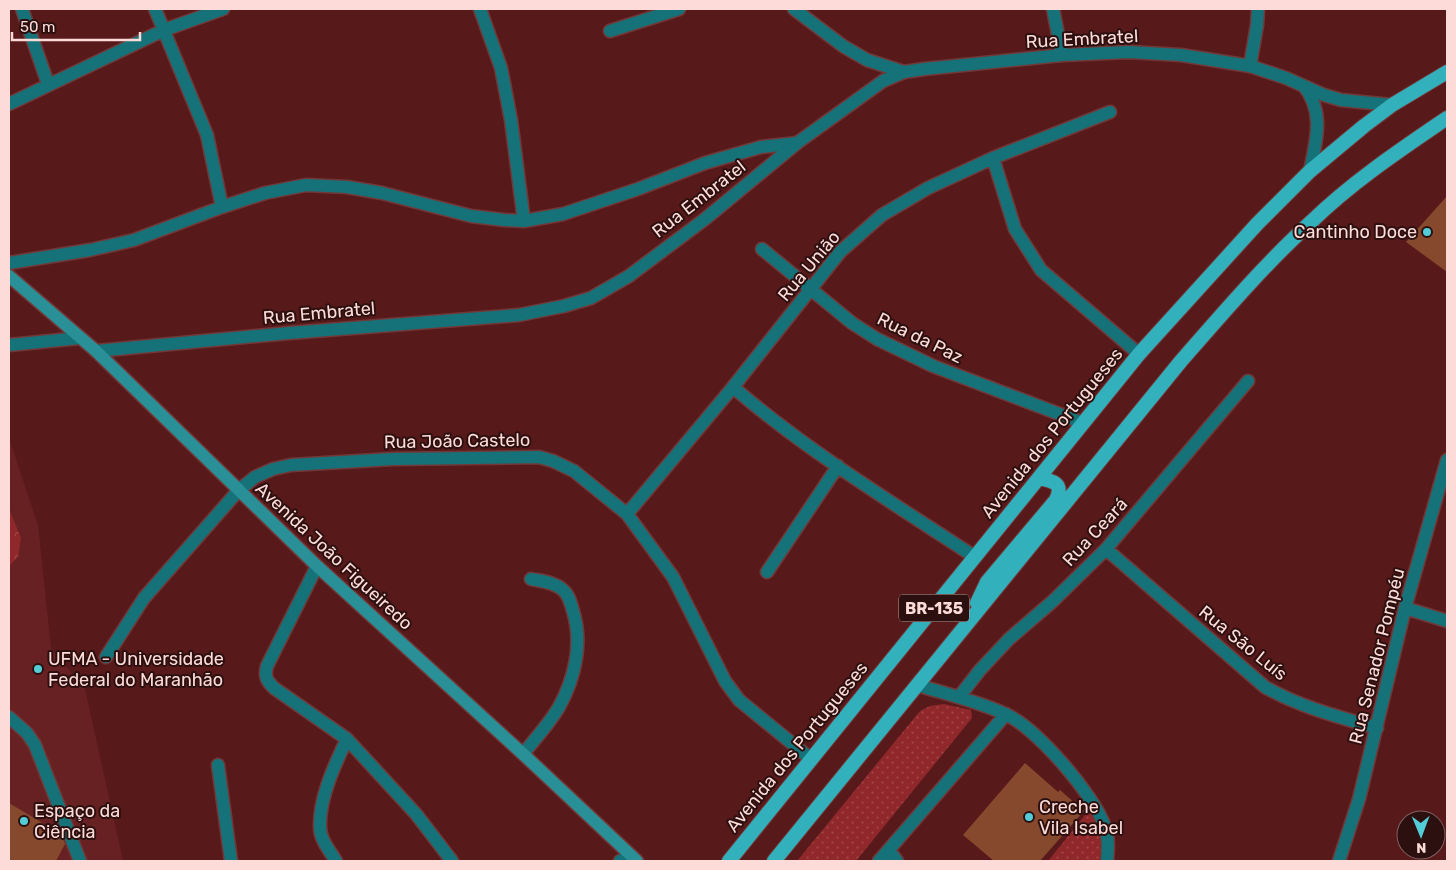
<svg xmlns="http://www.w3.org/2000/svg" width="1456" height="870" font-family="Rubik,sans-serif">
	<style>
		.built { fill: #672122 }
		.grass { fill: url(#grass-dots) }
		.forest { fill: url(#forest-crowns) }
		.building { fill: #87492e }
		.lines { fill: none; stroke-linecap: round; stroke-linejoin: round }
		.minor-casing { stroke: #723838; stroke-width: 15 }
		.tertiary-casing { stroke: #723838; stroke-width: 15 }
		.secondary-casing { stroke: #723838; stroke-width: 15 }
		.trunk-casing { stroke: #723838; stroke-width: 16 }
		.minor { stroke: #167279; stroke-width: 12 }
		.tertiary { stroke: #167279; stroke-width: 12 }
		.secondary { stroke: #2a9098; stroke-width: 12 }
		.trunk { stroke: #32b1bc; stroke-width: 14 }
		.poi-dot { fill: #52ccd6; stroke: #2c100f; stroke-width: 2 }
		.labels { text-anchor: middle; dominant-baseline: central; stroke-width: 4; stroke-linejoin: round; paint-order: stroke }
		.shield { fill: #2c100f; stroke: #be9e9c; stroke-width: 1 }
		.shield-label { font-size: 16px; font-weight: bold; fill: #fcdbd8 }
		.street-label { font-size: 18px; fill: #fcdbd8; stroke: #2c100f }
		.poi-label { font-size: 18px; fill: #fcdbd8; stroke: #2c100f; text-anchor: start }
	</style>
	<defs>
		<pattern id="grass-dots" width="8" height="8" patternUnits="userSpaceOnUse" patternTransform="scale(1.25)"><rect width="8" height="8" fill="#90272a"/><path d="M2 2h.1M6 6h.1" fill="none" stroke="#a04648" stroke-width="1.8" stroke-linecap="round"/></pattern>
		<pattern id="forest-crowns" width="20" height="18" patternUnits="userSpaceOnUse" patternTransform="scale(1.25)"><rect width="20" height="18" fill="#90272a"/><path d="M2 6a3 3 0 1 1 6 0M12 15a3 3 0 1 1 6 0" fill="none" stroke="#a04648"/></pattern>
	</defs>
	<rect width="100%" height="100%" fill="#58191a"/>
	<!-- built -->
	<path class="built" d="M9,438l29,87 13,123 34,41 38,172h-114z"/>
	<!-- grass -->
	<path class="grass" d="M944,704l27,6 1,8 -116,143h-59l123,-150 10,-5z
		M1090,809l12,24v25l-2,3h-52z"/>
	<!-- forest -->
	<path class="forest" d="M9,509l12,29 -3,19 -9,9z"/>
	<!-- building -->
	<path class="building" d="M1447,196v76l-41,-30z
		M1025,763l33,29 2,-2 24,21 -44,50h-46l-31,-26z
		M9,803l52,31 4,10 -9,17h-47z"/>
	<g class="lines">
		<!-- minor casing -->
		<g class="minor-casing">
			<path id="minor" d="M22,9l26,75
				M155,9l52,126 15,72
				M480,9l21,59 10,52 13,101
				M794,9l49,37 24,14 37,12
				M1053,9l9,46
				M610,31l69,-22
				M1250,66l7,-41 1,-16
				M9,104l155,-74 59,-21
				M993,158l22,71 26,41 98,84
				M762,249l90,74 25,16 56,27 150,57
				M9,263l81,-13 44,-10 88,-33 43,-14 41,-8 41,2 35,6 89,23 33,4 20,1 39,-7 75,-25 67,-26 56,-16 36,-4
				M9,345l71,-7
				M733,387c74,64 160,116 242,170
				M627,514l106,-127 107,-135 42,-37 46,-27 65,-30 117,-46
				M1106,549l159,138c35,20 74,30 112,41
				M317,566l-50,100c-3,11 0,15 7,22l73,51 69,75 36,47
				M767,572l71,-106
				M1405,608l42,13
				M106,657l38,-59 94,-107 17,-14 18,-8 18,-4 102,-6 146,-2 14,4 21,10 53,43 46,63 52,104 14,19 72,59
				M917,685c29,9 60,16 88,29 31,13 89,81 100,113 4,11 3,23 2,34
				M959,697l21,-27 29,-31 44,-38 53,-52 142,-168
				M9,717l18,16 8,12 45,116
				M523,754c12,-15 26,-30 36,-47 16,-29 24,-64 14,-96 -2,-7 -4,-16 -10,-21 -8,-8 -22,-9 -32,-11
				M218,765l13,96
				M889,850l8,11
				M336,861c-6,-10 -16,-21 -16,-34 -1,-29 15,-63 27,-88
				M620,861l11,-5
				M879,861l127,-147
				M1339,861l20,-62 46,-191 42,-148"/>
		</g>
		<!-- tertiary casing -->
		<g class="tertiary-casing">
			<path id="tertiary" d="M1304,86c21,27 12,55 6,85
				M96,351l193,-18 230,-18 45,-9 27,-8 38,-22 76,-57 92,-76 86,-62 21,-9 20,-3 138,-14 67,-3 52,3 69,11 36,12 38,17 17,5 51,5"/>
		</g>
		<!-- secondary casing -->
		<g class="secondary-casing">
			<path id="secondary" d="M9,276l87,75 221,215 206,188 114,107"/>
		</g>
		<!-- trunk casing -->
		<g class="trunk-casing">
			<path id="trunk" d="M977,603l10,-21 69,-82c8,-17 -3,-19 -17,-22
				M729,861l410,-507 118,-130 53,-53 54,-45 28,-21 55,-33
				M774,861l407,-500c42,-48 83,-96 130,-139 41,-40 89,-72 136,-104"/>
		</g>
		<!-- minor -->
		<use href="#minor" class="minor"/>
		<!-- tertiary -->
		<use href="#tertiary" class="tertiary"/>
		<!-- secondary -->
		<use href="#secondary" class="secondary"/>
		<!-- trunk -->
		<use href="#trunk" class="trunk"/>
	</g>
	<!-- markers -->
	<g class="poi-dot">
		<circle cx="1427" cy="232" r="5"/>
		<circle cx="38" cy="669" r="5"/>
		<circle cx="1029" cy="817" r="5"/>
		<circle cx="24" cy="821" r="5"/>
	</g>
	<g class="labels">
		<!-- shield labels -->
		<rect class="shield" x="899" y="594.5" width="70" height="27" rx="4"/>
		<g class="shield-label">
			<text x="934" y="608">BR-135</text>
		</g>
		<!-- street labels -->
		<g class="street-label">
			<text transform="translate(1082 39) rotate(-3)">Rua Embratel</text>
			<text transform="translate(699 199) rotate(-38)">Rua Embratel</text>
			<text transform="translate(809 266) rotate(-50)">Rua União</text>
			<text transform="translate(319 313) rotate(-5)">Rua Embratel</text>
			<text transform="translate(920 338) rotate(26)">Rua da Paz</text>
			<text transform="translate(1052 433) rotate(-51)">Avenida dos Portugueses</text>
			<text transform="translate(457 441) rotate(-1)">Rua João Castelo</text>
			<text transform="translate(1095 532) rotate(-47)">Rua Ceará</text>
			<text transform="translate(334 556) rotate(43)">Avenida João Figueiredo</text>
			<text transform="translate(1243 643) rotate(39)">Rua São Luís</text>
			<text transform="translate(1377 656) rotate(-76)">Rua Senador Pompéu</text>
			<text transform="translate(797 747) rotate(-51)">Avenida dos Portugueses</text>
		</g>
		<!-- poi labels -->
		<g class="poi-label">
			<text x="1417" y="232" text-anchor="end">Cantinho Doce</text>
			<text x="48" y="659">UFMA - Universidade<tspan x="48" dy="21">Federal do Maranhão</tspan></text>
			<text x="1039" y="807">Creche<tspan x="1039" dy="21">Vila Isabel</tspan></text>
			<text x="34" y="811">Espaço da<tspan x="34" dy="21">Ciência</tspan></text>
		</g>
	</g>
	<!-- border -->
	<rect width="1456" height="870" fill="none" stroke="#fcdbd8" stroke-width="20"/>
	<!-- north arrow -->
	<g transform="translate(1421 835) rotate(179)"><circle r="24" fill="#2c100f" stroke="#7f615f"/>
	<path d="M0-4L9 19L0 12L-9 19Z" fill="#52ccd6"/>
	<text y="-8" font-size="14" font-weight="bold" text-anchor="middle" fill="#fcdbd8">N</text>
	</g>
	<!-- scale -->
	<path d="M12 32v8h128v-8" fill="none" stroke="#fcdbd8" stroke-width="2.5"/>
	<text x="20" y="32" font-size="15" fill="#fcdbd8" stroke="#2c100f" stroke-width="4" paint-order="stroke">50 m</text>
</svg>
